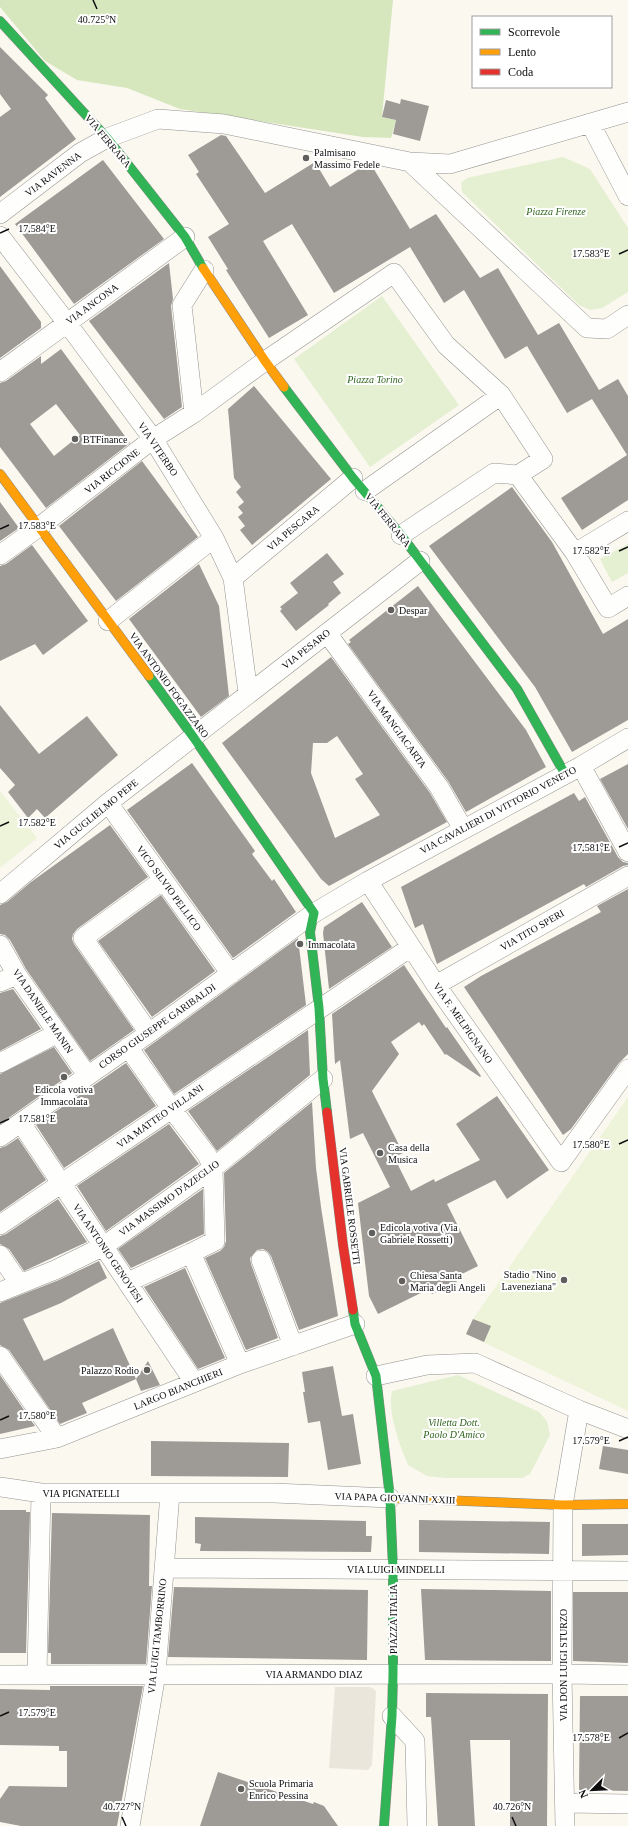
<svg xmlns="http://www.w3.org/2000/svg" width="628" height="1826" font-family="'Times New Roman',serif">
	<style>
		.green { fill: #e5efd1 }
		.forest { fill: #d6e7be }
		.pitch { fill: #eef4da }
		.plaza { fill: #ebe6dc }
		.building { fill: #9e9a96; fill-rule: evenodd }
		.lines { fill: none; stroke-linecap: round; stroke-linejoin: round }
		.street-casing { stroke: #94938f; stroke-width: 20 }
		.fast-casing { stroke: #8b8986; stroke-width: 10 }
		.slow-casing { stroke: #8b8986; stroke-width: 10 }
		.jam-casing { stroke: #8b8986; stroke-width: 10 }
		.street { stroke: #fefefd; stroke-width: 19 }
		.fast { stroke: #30b455; stroke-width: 9 }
		.slow { stroke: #ff9f0a; stroke-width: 9 }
		.jam { stroke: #e5322d; stroke-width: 9 }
		.ticks { fill: none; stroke: #0d0d0d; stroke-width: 1.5 }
		.poi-dot { fill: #605f5c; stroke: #fff; stroke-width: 1.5 }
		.labels { text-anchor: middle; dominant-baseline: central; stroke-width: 4; stroke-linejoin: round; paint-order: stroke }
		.street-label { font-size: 10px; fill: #0d0d0d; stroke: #fff }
		.poi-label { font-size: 10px; fill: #0d0d0d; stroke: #fff; text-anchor: start }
		.park-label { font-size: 10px; font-style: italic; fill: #30641e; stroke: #fff }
		.ticks-label { font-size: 10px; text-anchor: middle; fill: #0d0d0d; stroke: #fff; stroke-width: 4; stroke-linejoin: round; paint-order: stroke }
	</style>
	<rect width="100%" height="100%" fill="#fbf8f0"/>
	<!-- green -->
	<path class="green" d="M563,157l27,12 38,59v64l-26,16 -12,2 -11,-5 -117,-113 -1,-9 6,-5z
		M382,296l77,109 -89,62 -76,-108z
		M628,544v29l-16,9 -12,-23z
		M458,1375l81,37 8,9 3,14 -20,39 -8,4h-76l-19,-2 -19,-11c-8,-20 -21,-53 -16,-74z"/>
	<!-- forest -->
	<path class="forest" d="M0,0h393l-11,117 14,3 -5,18 -28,-1 -183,-28 -53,-21 -50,-8 -32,-19 -45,-54z"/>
	<!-- pitch -->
	<path class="pitch" d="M0,791l37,47 -37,30z
		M628,1097v314l-162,-77 7,-15z"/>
	<!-- plaza -->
	<path class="plaza" d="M335,1687h35l4,2 2,3 -4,73 -4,5 -39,-2z"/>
	<!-- building -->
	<path class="building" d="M0,47l48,48 -3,3 31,41 -76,58v-80l11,-8 -11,-15z
		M401,99l28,7 -9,35 -27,-7 3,-14 -14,-3 4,-17 14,4z
		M221,135l5,1 39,57 50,-31 15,25 37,-23 5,2 38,63 26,-15 44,64 18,-10 40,67 21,-12 40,67 19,-11 10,17v104l-46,30 -21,-32 66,-43 -35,-56 -25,14 -40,-67 -22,13 -41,-69 -20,13 -34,-56 -76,46 -42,-69 -29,17 45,74 -39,23 -43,-68 2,-1 -20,-32 21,-13 -33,-50 3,-2 -11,-17z
		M103,160l61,79 -90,65 -59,-80z
		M169,263l4,36 -2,7 11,101 -18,12 -75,-98z
		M0,266l41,56v6l-41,30z
		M61,349l69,94 -84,65 -46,-61v-64l6,-2 35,-25v8zM56,404l24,31 -26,21 -24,-32z
		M254,386l77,93 -79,66 -12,-15 5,-4 -7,-9 5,-4 -5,-6 6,-5 -8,-10 5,-5 -7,-9 -6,-69z
		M142,461l56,76 -82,64 -57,-75z
		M512,487l40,55 51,92 25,-15v101l-56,32 -37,-65 -106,-141z
		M0,502l19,26 -19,13z
		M32,545l56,76 -45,34 -8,-11 -35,17v-95l6,-2z
		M327,553l17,21 -11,8 8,11 -13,11 1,1 -33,26 -16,-20 2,-2 -2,-2 18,-14 -8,-10z
		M199,564l20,42 10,90 -28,21 -72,-98z
		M418,586l108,144 20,37 -80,45 -18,-31 -100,-137 3,-2 -2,-2z
		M331,657l99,136 17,29 -118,64 -8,-7 -99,-136zM337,736l26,38 -8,5 25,36 -45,23 -24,-65 2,-30h14z
		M0,705l39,49 48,-38 31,39 -73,63 -8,-9 -9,9 -20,-26 7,-7 -15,-17z
		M192,763l63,88 -3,3 20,27 2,-2 22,33 -63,46 -106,-148z
		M628,764v65l-28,-50z
		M574,793l5,8 6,-4 33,60 5,5 5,1v2l-5,1 -37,21 -2,-3 -147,80 -14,-40 -8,4 -14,-41z
		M110,825l38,52 -71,52 -4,5 -1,5 2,5 60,86 -44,31 -64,-92 -16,-29 -5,-5 -5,-1v-29l7,-3 24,-20z
		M628,889v165l-9,9 -48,66 -8,6 -99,-148 17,-11 120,-64 -4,-6z
		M161,895l54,76 -63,46 -54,-76z
		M362,902l30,45 -63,42 -6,-56 1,-6z
		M298,938l8,67 -132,89 -30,-44z
		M404,965l42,63 1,-1 34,49 -1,1 -34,-23 -1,1 -21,-31 -2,2 -3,-4 -28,20 8,12 -27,37 31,62 -9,4 17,34 23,-12 1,3 45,-22 -24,-36 41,-28 52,74 -42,29 -12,-19 -48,24 31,62 -24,12 3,4 -25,12 -3,-5 -51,25 -9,-18 -11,-93 32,-16 -27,-54 -13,6 -10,-79 -5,4 -3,-50z
		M13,989l28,40 -41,22v-58z
		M308,1030l2,45 -93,76 -29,-40z
		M54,1047l18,26 -72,51v-50z
		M126,1063l30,43 -92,62 -28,-43z
		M312,1102l4,66 5,39 17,109 -39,14 -28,-74 -3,-4 -5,-3 -6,1 -7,8 1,6 27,74 -32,12 -41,-92 15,-7 4,-4 2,-6 -2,-68z
		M169,1124l30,40 -93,67 -29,-45z
		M18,1138l28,42 -46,32v-64l6,-2z
		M203,1189l1,45 -73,34 -13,-19z
		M58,1199l29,43 -63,29 -15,-22 -9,-5v-8l6,-2z
		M99,1261l8,17 -46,25 -38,16 21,42 69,-33 23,51 -54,24 5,10 -27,11 -51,-74 -9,-5v-42l59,-23z
		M185,1268l40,90 -27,11 -54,-82z
		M473,1319l18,7 -7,16 -18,-8z
		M148,1361l12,24 -19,6 -5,-12z
		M333,1366l9,50 11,-2 8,50 -33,6 -8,-49 -12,2 -5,-31h2l-3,-20z
		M0,1375l35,51 -35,8z
		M151,1441l138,2 -1,34 -137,-1z
		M603,1446l25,4v24l-29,-5z
		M0,1510h26v2h4l-4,141h-26z
		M52,1513l98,2 -1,71h3l-6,78h-95v-11h-3z
		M195,1517l171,4v15h6l-1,16 -171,-1 1,-7 -6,-1z
		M419,1520l131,2 -1,32 -130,-2z
		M582,1524h46v31l-46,1z
		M174,1587l194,3 -1,70 -199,-3z
		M421,1589l130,2v70l-126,-1z
		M573,1592h55v71l-55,-2z
		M50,1686h93l-26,140h-96l-21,-4v-23l9,-13 58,1v-36h-8v-5l-59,-1v-56l50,1z
		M426,1693l122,1 -1,132h-37v-86h-40l5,86h-37l-7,-109h-5z
		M580,1696h48v95l-49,-1z
		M218,1772l95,32 1,-2 10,4 14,20h-138z"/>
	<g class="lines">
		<!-- street casing -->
		<g class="street-casing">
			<path id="street" d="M590,123l38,73
				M410,162l177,166 20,1 21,-14
				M0,214l80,-61 27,-15 51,-19 66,5 186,38 40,2 178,-52
				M0,236l67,87 86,116 61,99 19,40 15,115
				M0,372l185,-135
				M194,413l-12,-108 22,-35
				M518,475l57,78 33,55 20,-12
				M365,491l136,-96
				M575,553l53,-32
				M0,555l39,-28 114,-88 41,-26 71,-52 129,-88 52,72 55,50 42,64 -25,16 -24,-2 -93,62
				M233,578l120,-100
				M108,621l106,-83
				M327,633l112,154 24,42
				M581,766l47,86
				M108,803l123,171
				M368,881l68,104 125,177 67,-93
				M0,894l108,-91 312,-242
				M0,945l17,30 70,100
				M0,982l17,-7
				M436,985l192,-109
				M149,1033l-66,-95 80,-58
				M128,1047l43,61 36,47 6,13 2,73 -24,12
				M0,1063l58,-30
				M21,1123l173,259
				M0,1137l149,-104 165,-120 54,-32 213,-115 47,-28
				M0,1225l411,-278
				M0,1255l19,28
				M261,1260l32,86
				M128,1282l63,-29 49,111
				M0,1292l55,-22 49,-24 109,-78 110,-89
				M0,1356l57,82
				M376,1376l51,-11 48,-2 104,47 49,19
				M0,1449l57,-11 183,-74 115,-40
				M0,1487l41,6h233l116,5
				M164,1568l464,3
				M37,1674l4,-181
				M0,1675l562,-1 66,1
				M392,1716l23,25 2,85
				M566,1803l62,1
				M130,1826l26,-152 14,-181
				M565,1826l-3,-152 1,-169 16,-95"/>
		</g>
		<!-- fast casing -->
		<g class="fast-casing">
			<path id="fast" d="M0,21l107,117 78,99 18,31
				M284,387l69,91 48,57 116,154 48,85
				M149,676l45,62 120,175 -4,19 9,76 4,71 4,33
				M353,1310l2,14 21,52 14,122 3,71v105l-1,42 -8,110"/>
		</g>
		<!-- slow casing -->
		<g class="slow-casing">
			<path id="slow" d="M203,268l62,93 19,26
				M0,474l149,202
				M390,1498l173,7 65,-1"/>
		</g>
		<!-- jam casing -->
		<g class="jam-casing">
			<path id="jam" d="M327,1112l16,133 10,65"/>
		</g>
		<!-- street -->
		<use href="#street" class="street"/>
		<!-- fast -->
		<use href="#fast" class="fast"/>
		<!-- slow -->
		<use href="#slow" class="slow"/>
		<!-- jam -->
		<use href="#jam" class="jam"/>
	</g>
	<!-- ticks -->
	<path class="ticks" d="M93,0l4,9M0,233l9,-4M619,254l9,-4M0,529l9,-4M619,551l9,-4M0,826l9,-4M619,847l9,-4M0,1123l9,-4M619,1144l9,-4M0,1420l9,-4M619,1441l9,-4M0,1716l9,-4M619,1738l9,-5M122,1817l4,9M512,1817l4,9"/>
	<!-- markers -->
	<g class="poi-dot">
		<circle cx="306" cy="158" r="4"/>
		<circle cx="75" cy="439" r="4"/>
		<circle cx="391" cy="610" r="4"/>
		<circle cx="300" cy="944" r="4"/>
		<circle cx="64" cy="1077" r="4"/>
		<circle cx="380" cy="1153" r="4"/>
		<circle cx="372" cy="1233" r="4"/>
		<circle cx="564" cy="1280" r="4"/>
		<circle cx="402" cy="1281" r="4"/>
		<circle cx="147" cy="1370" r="4"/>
		<circle cx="241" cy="1789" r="4"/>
	</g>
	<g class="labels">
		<!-- street labels -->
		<g class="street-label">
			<text transform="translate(108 141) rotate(50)">VIA FERRARA</text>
			<text transform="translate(53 174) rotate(-37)">VIA RAVENNA</text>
			<text transform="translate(92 304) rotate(-36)">VIA ANCONA</text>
			<text transform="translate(158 449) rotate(56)">VIA VITERBO</text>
			<text transform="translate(112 471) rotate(-38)">VIA RICCIONE</text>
			<text transform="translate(388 520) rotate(51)">VIA FERRARA</text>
			<text transform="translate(293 528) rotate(-40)">VIA PESCARA</text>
			<text transform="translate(306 649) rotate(-38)">VIA PESARO</text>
			<text transform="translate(169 685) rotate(54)">VIA ANTONIO FOGAZZARO</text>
			<text transform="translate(397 729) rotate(54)">VIA MANGIACARTA</text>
			<text transform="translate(498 810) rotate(-28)">VIA CAVALIERI DI VITTORIO VENETO</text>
			<text transform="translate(96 814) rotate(-39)">VIA GUGLIELMO PEPE</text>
			<text transform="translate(169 888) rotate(54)">VICO SILVIO PELLICO</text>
			<text transform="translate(532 930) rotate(-30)">VIA TITO SPERI</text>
			<text transform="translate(43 1011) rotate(56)">VIA DANIELE MANIN</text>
			<text transform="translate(463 1023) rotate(55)">VIA F. MELPIGNANO</text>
			<text transform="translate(157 1026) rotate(-35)">CORSO GIUSEPPE GARIBALDI</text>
			<text transform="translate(160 1116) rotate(-35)">VIA MATTEO VILLANI</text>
			<text transform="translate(169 1198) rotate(-36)">VIA MASSIMO D'AZEGLIO</text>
			<text transform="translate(350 1206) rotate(83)">VIA GABRIELE ROSSETTI</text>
			<text transform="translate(108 1253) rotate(56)">VIA ANTONIO GENOVESI</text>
			<text transform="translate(178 1389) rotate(-22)">LARGO BIANCHIERI</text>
			<text x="81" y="1493">VIA PIGNATELLI</text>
			<text transform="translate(395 1498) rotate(2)">VIA PAPA GIOVANNI XXIII</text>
			<text x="396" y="1569">VIA LUIGI MINDELLI</text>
			<text transform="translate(393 1619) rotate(-90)">PIAZZA ITALIA</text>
			<text transform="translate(157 1636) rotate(-84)">VIA LUIGI TAMBORRINO</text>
			<text transform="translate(563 1665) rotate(-90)">VIA DON LUIGI STURZO</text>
			<text x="314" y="1674">VIA ARMANDO DIAZ</text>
		</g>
		<!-- poi labels -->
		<g class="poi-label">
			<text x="314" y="152">Palmisano<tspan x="314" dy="12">Massimo Fedele</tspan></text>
			<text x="83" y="439">BTFinance</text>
			<text x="399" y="610">Despar</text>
			<text x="308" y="944">Immacolata</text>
			<text x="64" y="1089" text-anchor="middle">Edicola votiva<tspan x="64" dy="12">Immacolata</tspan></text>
			<text x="388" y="1147">Casa della<tspan x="388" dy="12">Musica</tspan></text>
			<text x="380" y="1227">Edicola votiva (Via<tspan x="380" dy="12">Gabriele Rossetti)</tspan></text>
			<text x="556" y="1274" text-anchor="end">Stadio "Nino<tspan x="556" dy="12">Laveneziana"</tspan></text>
			<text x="410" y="1275">Chiesa Santa<tspan x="410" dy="12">Maria degli Angeli</tspan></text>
			<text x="139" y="1370" text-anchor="end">Palazzo Rodio</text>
			<text x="249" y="1783">Scuola Primaria<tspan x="249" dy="12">Enrico Pessina</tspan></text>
		</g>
		<!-- park labels -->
		<g class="park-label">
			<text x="556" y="211">Piazza Firenze</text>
			<text x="375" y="379">Piazza Torino</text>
			<text x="454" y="1422">Villetta Dott.<tspan x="454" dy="12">Paolo D'Amico</tspan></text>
		</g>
	</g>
	<g class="ticks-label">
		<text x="97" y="23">40.725°N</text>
		<text x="37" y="232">17.584°E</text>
		<text x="591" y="257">17.583°E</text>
		<text x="37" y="529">17.583°E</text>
		<text x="591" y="554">17.582°E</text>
		<text x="37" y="826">17.582°E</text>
		<text x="591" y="851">17.581°E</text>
		<text x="37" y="1122">17.581°E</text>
		<text x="591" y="1148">17.580°E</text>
		<text x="37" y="1419">17.580°E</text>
		<text x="591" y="1444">17.579°E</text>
		<text x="37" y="1716">17.579°E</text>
		<text x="591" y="1741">17.578°E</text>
		<text x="122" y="1810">40.727°N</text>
		<text x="512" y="1810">40.726°N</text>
	</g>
	<!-- legend -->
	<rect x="472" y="16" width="140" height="72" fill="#ffffff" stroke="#9e9e9e"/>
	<rect x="480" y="29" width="20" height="6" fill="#30b455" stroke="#9e9e9e"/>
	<text x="508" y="36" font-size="12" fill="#0d0d0d">Scorrevole</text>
	<rect x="480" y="49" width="20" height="6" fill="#ff9f0a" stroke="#9e9e9e"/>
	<text x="508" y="56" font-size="12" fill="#0d0d0d">Lento</text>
	<rect x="480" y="69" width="20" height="6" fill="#e5322d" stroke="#9e9e9e"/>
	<text x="508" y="76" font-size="12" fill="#0d0d0d">Coda</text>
	<!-- north arrow -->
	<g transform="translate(592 1790) rotate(246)" stroke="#ffffff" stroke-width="3" paint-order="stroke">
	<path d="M0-3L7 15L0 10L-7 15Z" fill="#0d0d0d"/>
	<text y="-6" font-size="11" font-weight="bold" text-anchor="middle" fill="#0d0d0d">N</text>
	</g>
</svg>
